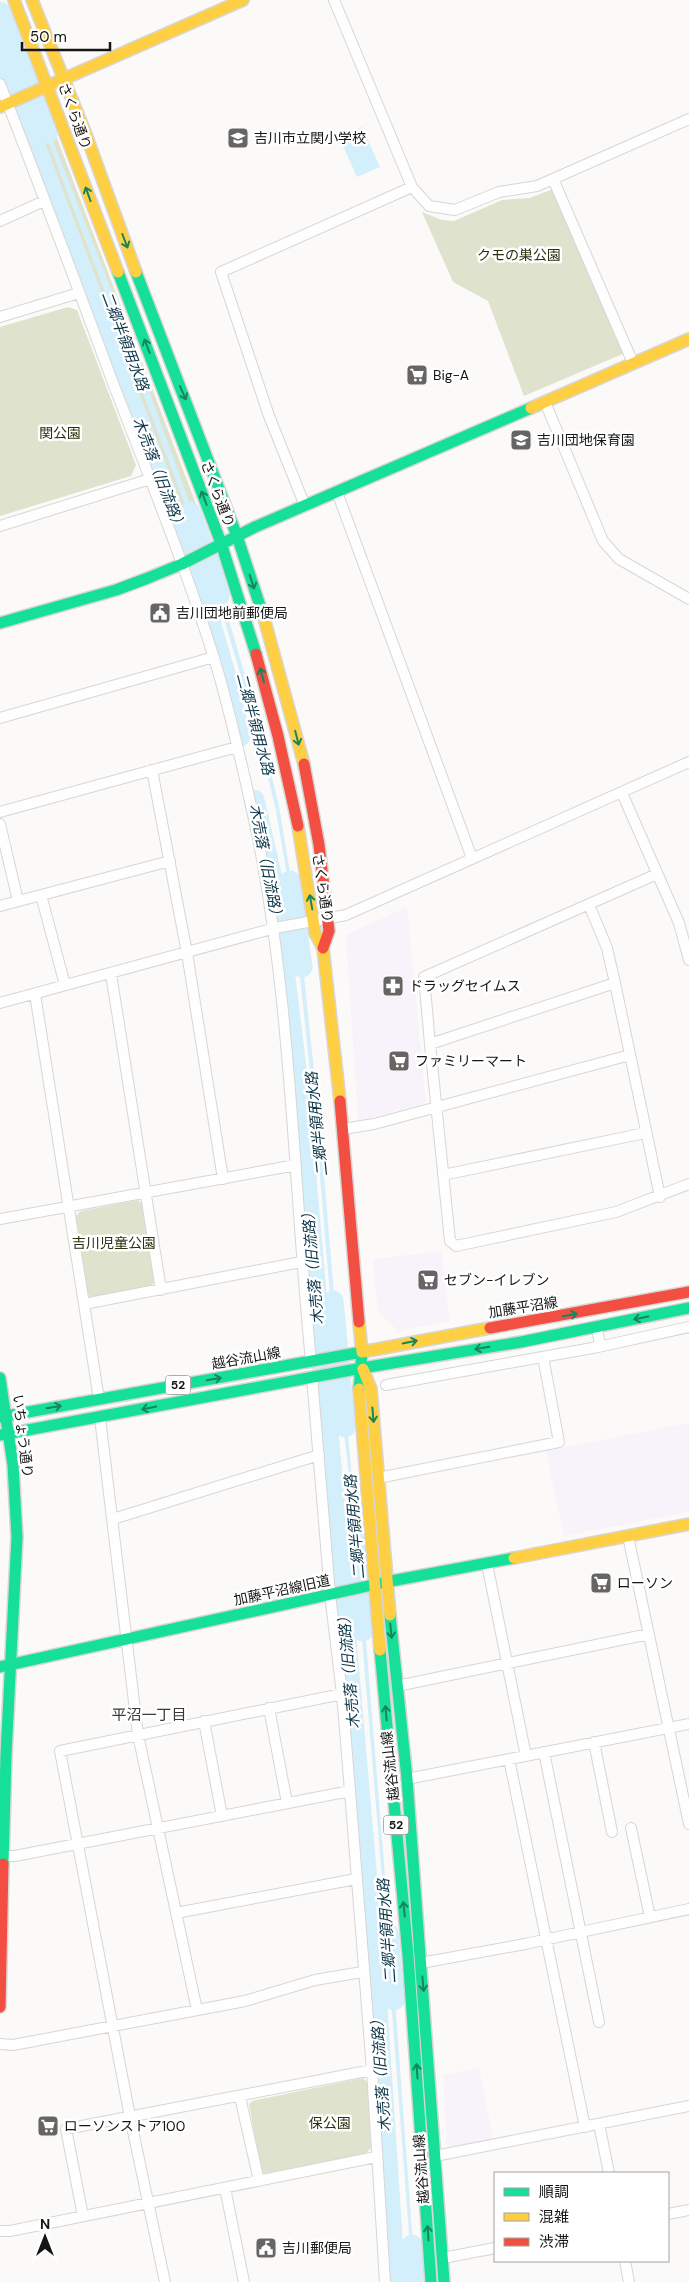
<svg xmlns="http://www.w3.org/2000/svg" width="689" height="2282" font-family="'DM Sans','Noto Sans JP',sans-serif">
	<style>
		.commercial { fill: #f8f3fb }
		.green { fill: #dfe2cd }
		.water { fill: #d4effc }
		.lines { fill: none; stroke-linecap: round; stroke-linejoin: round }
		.river { stroke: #d4effc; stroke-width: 21 }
		.street-casing { stroke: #d7d6d5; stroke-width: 12 }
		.fast-casing { stroke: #d7d6d5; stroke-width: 14 }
		.slow-casing { stroke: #d7d6d5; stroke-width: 14 }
		.jam-casing { stroke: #d7d6d5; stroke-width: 14 }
		.street { stroke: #fefefe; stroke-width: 10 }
		.fast { stroke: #16e098; stroke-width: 11 }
		.slow { stroke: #ffcf43; stroke-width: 11 }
		.jam { stroke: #f24e42; stroke-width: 11 }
		.oneway { stroke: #16855d }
		.labels { text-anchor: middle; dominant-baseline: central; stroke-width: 5; stroke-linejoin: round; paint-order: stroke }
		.shield { fill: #fff; stroke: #5b5b5a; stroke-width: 1 }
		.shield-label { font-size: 12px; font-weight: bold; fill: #151514 }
		.street-label { font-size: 14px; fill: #151514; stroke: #fff }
		.poi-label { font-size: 14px; fill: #151514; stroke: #fff; text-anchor: start }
		.park-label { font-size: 14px; fill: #2d300e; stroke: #fff }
		.water-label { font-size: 15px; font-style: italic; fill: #0d3648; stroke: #fff }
		.neighbourhood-label { font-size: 15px; fill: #393836; stroke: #fff }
	</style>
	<rect width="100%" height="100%" fill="#fbfaf8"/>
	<!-- commercial -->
	<path class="commercial" d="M407,907l19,196 -68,18 -12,-186z
		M441,1251l9,70 -52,10 -20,-19 -5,-53z
		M689,1423v89l-125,24 -18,-85z
		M479,2068l14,70 -46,11 -4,-74z"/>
	<!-- green -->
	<path class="green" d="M44,104l165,434 -28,14 -164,-437z
		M553,189l72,164 -101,43 -36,-95 -35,-19 -31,-70 20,8 12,1 48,-21 28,-2z
		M68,307l9,3 59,155 -5,11 -131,40v-189z
		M138,1200l4,4 12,78 -2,3 -60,13 -4,-4 -12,-78 5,-5z
		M363,2078l5,5 3,65 -6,6 -99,19 -5,-1 -12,-68 3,-3z"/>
	<!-- water -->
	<path class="water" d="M0,4l27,69 -4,2 -23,-58z
		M39,105l85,217 78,215 -4,2 -163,-432z
		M362,127l18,40 -23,10 -18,-40z
		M214,569l43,147 22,90 17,102 -3,1 -18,-103 -22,-88 -43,-147z
		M300,937l20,191 17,201 -4,2 -17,-202 -20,-190z
		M340,1398l5,2 15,170 -5,1 -5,-86z
		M359,1603l4,1 29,358h-3z
		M393,1972l22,300 -3,1 -23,-300z"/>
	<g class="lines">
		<!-- river -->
		<path class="river" d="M0,12l47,121
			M0,53l196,520 30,104 14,59
			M190,512l19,50 10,34
			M254,800l20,87 24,198 76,877 21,320
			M290,881l12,86
			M333,1301l12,126
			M356,1542l7,89
			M388,1933l6,67
			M412,2245l2,37"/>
		<!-- street casing -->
		<g class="street-casing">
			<path id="street" d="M334,0l78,187 17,19 26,4 44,-18 38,-6 152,-67
				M0,84c39,99 76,199 113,299 35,91 72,182 101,275 16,52 28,107 40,161 38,178 39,362 57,542
				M553,179l80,184
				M0,221l44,-20
				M0,317l79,-24
				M545,402l58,139 16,18 70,40
				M337,492l135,366
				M305,506l-36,-90 -48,-144 191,-85
				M0,526l150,-47
				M0,718l214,-61
				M152,770l35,183 36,226
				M622,793l57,130 10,37
				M0,812l237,-65
				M0,824l18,77
				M41,895l24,90
				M589,905l18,43 8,35 -185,61 -6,-67 233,-103
				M0,906l170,-45
				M111,974l50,316
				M615,983l45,214
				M35,994l64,405
				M0,1003l275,-75 71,-13 343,-153
				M430,1044l20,197 6,5 160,-34 73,-28
				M343,1129l31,-5 256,-69
				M443,1175l202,-42
				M0,1219l296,-54
				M84,1304l217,-42
				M597,1327l3,19
				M312,1377l18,217 12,100 8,97 22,279 13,212
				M386,1385l212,-38 91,-20
				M100,1418l38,317 59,275
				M378,1478l181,-36 -16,-85
				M113,1519l206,-64
				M628,1536l61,288
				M487,1564l39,192
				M397,1686l252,-52
				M269,1708l18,95
				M204,1721l18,95
				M594,1742l18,90
				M544,1752l55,270
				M509,1759l76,368
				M407,1779l282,-55
				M631,1828l19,89
				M5,1856h10l335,-65
				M176,1913l180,-34
				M421,1963l104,-19 164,-35
				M0,2044l13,1 232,-44 70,-21 47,-8
				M240,2097l19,84
				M599,2124l10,49
				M435,2156l254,-50
				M225,2188l19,94
				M668,2214l21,-4
				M83,2216l-17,-87 306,-59
				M0,2231h10l366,-74
				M443,2258l52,-10
				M625,2261l4,21
				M165,2282l-35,-165 -70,-366 282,-57"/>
		</g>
		<!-- fast casing -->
		<g class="fast-casing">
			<path id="fast" d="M118,272l103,271 35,111
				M136,272l101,264 27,82
				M0,623l116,-33 32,-12 34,-14 73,-37 276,-119
				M362,1368l159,-26 168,-34
				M0,1378l13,87 4,72 -11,218 -3,109
				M0,1417l362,-65 -3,37
				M0,1435l362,-67
				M390,1615l17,164 37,503
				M380,1650l28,305 23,327
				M0,1667l386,-85 128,-24"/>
		</g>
		<!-- slow casing -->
		<g class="slow-casing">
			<path id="slow" d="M14,0l104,272
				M32,0l53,132 51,140
				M0,107l243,-107
				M531,408l158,-69
				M264,618l40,146
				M298,826l17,107 8,15 17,153
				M359,1322l3,30 128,-24
				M363,1369l8,20 19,226
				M359,1389l21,261
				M514,1558l175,-34"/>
		</g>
		<!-- jam casing -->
		<g class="jam-casing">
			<path id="jam" d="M256,654l22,82 20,90
				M304,764l15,81 10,86 -6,17
				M340,1101l19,221
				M490,1328l199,-36
				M0,2007l3,-143"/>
		</g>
		<!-- street -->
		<use href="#street" class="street"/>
		<!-- fast -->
		<use href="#fast" class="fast"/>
		<!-- slow -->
		<use href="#slow" class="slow"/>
		<!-- jam -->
		<use href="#jam" class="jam"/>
	</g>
	<!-- one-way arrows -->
	<defs><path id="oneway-shaft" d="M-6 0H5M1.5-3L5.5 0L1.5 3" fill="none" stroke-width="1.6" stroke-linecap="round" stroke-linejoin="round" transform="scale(1.25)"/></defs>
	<g class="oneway">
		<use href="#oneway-shaft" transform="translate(88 194) rotate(-110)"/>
		<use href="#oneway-shaft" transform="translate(125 241) rotate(69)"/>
		<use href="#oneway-shaft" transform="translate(147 346) rotate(-111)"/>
		<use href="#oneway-shaft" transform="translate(183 393) rotate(66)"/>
		<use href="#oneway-shaft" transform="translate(204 498) rotate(-111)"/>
		<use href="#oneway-shaft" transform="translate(252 582) rotate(72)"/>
		<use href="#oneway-shaft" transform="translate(262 675) rotate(-105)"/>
		<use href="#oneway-shaft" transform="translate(297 738) rotate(76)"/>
		<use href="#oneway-shaft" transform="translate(311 902) rotate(-100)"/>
		<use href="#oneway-shaft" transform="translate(570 1315) rotate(-9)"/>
		<use href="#oneway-shaft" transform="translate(641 1318) rotate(168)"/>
		<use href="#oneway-shaft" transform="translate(410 1342) rotate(-11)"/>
		<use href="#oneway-shaft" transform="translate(482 1348) rotate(171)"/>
		<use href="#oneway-shaft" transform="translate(214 1379) rotate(-10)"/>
		<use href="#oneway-shaft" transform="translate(54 1407) rotate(-10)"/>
		<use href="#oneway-shaft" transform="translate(149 1408) rotate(169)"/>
		<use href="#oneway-shaft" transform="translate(373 1415) rotate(85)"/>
		<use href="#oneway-shaft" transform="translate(391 1631) rotate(84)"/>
		<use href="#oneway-shaft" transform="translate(386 1713) rotate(-95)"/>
		<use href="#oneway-shaft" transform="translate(404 1909) rotate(-96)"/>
		<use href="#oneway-shaft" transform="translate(423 1984) rotate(85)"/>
		<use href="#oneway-shaft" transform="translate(417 2071) rotate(-94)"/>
		<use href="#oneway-shaft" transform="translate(428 2233) rotate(-94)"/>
	</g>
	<!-- icons -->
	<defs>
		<g id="school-square" transform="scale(1.125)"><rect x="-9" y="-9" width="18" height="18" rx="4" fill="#666564" stroke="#fff"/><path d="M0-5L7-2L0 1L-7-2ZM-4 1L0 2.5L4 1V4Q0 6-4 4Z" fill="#fff"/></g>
		<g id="supermarket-square" transform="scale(1.125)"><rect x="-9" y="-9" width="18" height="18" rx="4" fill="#666564" stroke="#fff"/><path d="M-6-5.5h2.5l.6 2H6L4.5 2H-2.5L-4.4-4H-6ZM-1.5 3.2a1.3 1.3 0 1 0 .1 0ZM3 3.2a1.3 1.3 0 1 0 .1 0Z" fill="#fff"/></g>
		<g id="civic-square" transform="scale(1.125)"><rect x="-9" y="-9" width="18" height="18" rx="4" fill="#666564" stroke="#fff"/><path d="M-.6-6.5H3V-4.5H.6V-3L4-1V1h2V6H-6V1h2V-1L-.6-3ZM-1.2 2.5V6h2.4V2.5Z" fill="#fff"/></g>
		<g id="pharmacy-square" transform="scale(1.125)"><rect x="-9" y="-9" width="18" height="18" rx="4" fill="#666564" stroke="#fff"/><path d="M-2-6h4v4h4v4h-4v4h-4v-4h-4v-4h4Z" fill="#fff"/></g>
	</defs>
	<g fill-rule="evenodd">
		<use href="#school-square" x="238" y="138"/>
		<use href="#supermarket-square" x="417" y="375"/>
		<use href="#school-square" x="521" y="440"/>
		<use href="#civic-square" x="160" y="613"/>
		<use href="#pharmacy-square" x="393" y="986"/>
		<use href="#supermarket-square" x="399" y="1061"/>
		<use href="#supermarket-square" x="428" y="1280"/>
		<use href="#supermarket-square" x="601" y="1583"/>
		<use href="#supermarket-square" x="48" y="2126"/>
		<use href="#civic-square" x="266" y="2248"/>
	</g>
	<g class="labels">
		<!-- shield labels -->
		<g class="shield">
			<rect x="165.5" y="1375.5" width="25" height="19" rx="4"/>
			<rect x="383.5" y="1815.5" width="25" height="19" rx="4"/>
		</g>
		<g class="shield-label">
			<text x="178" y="1385">52</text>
			<text x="396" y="1825">52</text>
		</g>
		<!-- street labels -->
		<g class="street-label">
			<text transform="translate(75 116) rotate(70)">さくら通り</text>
			<text transform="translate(218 494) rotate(69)">さくら通り</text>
			<text transform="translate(323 888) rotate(81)">さくら通り</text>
			<text transform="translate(523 1307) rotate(-9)">加藤平沼線</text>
			<text transform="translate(246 1358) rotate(-10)">越谷流山線</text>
			<text transform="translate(23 1436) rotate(83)">いちょう通り</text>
			<text transform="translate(282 1590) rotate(-12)">加藤平沼線旧道</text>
			<text transform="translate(390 1766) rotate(-96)">越谷流山線</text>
			<text transform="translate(421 2169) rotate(-94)">越谷流山線</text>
		</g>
		<!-- poi labels -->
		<g class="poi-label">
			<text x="254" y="138">吉川市立関小学校</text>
			<text x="433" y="375">Big-A</text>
			<text x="537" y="440">吉川団地保育園</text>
			<text x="176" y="613">吉川団地前郵便局</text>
			<text x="409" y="986">ドラッグセイムス</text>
			<text x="415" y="1061">ファミリーマート</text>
			<text x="444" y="1280">セブン-イレブン</text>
			<text x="617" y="1583">ローソン</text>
			<text x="64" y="2126">ローソンストア100</text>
			<text x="282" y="2248">吉川郵便局</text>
		</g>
		<!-- park labels -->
		<g class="park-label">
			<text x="519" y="255">クモの巣公園</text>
			<text x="60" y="433">関公園</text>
			<text x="114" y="1243">吉川児童公園</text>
			<text x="330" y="2123">保公園</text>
		</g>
		<!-- water labels -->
		<g class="water-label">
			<text transform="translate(125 341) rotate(69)">二郷半領用水路</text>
			<text transform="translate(159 474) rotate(69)">木売落（旧流路）</text>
			<text transform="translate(255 724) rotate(75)">二郷半領用水路</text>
			<text transform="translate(266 863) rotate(79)">木売落（旧流路）</text>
			<text transform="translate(317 1124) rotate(-96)">二郷半領用水路</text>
			<text transform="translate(313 1265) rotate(-95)">木売落（旧流路）</text>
			<text transform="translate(355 1527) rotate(-95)">二郷半領用水路</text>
			<text transform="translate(349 1669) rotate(-95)">木売落（旧流路）</text>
			<text transform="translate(387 1931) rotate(-94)">二郷半領用水路</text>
			<text transform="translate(381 2072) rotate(-94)">木売落（旧流路）</text>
		</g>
		<!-- neighbourhood labels -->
		<g class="neighbourhood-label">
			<text x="149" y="1715">平沼一丁目</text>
		</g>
	</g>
	<!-- legend -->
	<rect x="494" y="2172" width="175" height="90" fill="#ffffff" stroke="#a1a1a1"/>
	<rect x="504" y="2188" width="25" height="8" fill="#16e098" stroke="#a1a1a1"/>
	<text x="539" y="2197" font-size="15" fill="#151514">順調</text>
	<rect x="504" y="2213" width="25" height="8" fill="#ffcf43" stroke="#a1a1a1"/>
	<text x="539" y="2222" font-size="15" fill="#151514">混雑</text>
	<rect x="504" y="2238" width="25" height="8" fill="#f24e42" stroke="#a1a1a1"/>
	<text x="539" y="2247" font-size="15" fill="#151514">渋滞</text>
	<!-- north arrow -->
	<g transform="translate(45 2237)" stroke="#ffffff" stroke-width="4" paint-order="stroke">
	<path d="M0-4L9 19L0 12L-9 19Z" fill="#151514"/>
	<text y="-8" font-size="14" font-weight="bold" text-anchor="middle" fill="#151514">N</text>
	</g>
	<!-- scale -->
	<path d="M22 42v8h88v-8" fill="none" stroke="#151514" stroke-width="2.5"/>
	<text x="30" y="42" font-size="15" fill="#151514" stroke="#ffffff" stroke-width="4" paint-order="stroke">50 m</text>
</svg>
